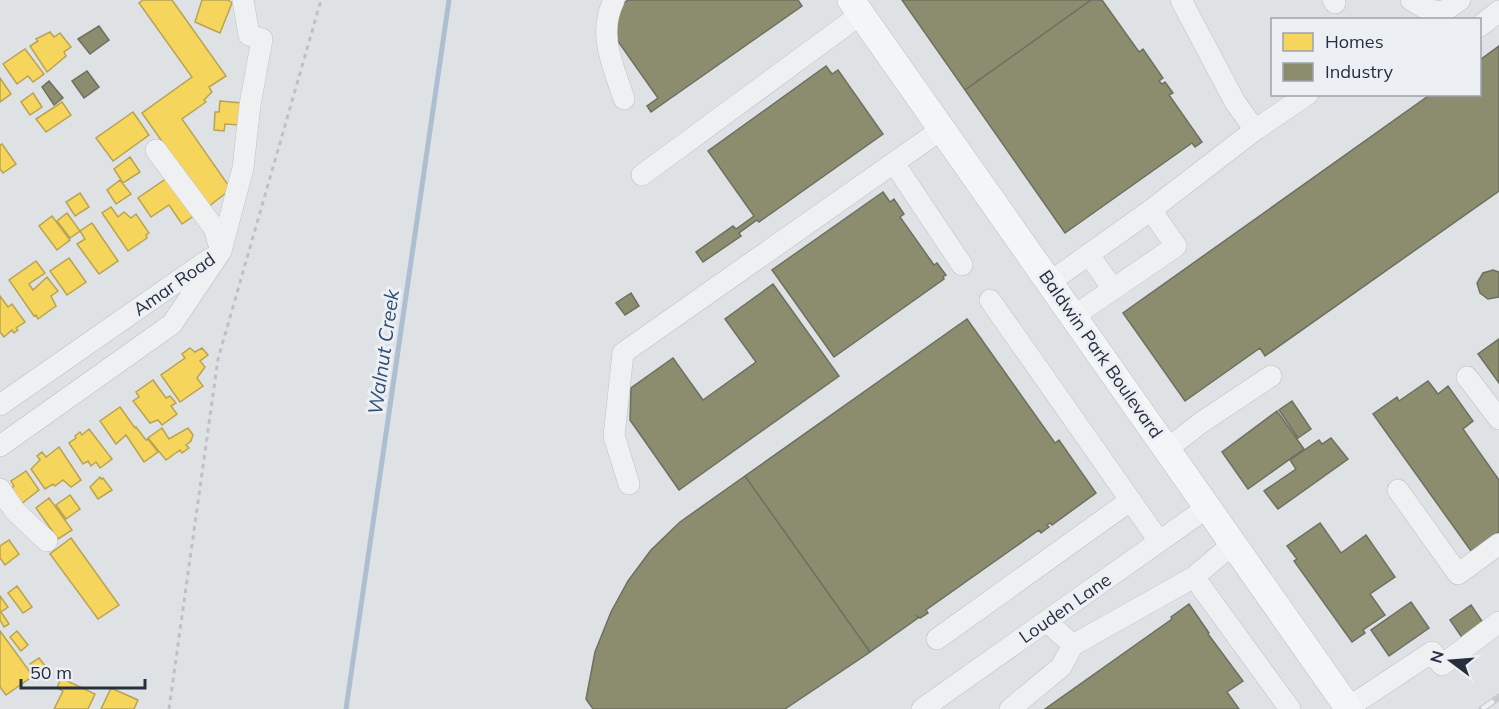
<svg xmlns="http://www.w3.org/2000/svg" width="1499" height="709" font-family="Mulish,sans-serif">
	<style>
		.homes { fill: #f6d55c; stroke: #b8a353; stroke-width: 1.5 }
		.industry { fill: #8c8c6e; stroke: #6d7060; stroke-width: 1.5 }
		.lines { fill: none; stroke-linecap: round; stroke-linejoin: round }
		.stream { stroke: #adbed1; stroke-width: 5 }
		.minor-casing { stroke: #bdc0c3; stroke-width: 22 }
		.major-casing { stroke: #bbbfc3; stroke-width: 28 }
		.path { stroke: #bfc0c5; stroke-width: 3; stroke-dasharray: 4.5 4.5; stroke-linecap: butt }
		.minor { stroke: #eff0f2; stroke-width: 21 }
		.major { stroke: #f3f5f6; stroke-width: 27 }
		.rail-casing { stroke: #c8cacd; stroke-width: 7 }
		.rail { stroke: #ecf0f5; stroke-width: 4.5; stroke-dasharray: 14; stroke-linecap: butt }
		.labels { text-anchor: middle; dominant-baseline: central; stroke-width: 6; stroke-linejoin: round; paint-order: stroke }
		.street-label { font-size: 18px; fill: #262f3e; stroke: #ecf0f5 }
		.water-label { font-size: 20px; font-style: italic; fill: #304e72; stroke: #ecf0f5 }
	</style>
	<rect width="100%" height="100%" fill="#dfe2e5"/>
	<!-- homes -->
	<path class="homes" d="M143,0h29l54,76 -17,11 3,5 -8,8 2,2 -24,17 49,70 -23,18 -66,-94 50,-36 -53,-74z
		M202,0h26l4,3 -12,30 -25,-11z
		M50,32l4,5 6,-4 11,14 -7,5 2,4 -19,16 -17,-26 8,-5 -2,-2z
		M25,49l19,25 -11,8 -5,-6 -11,8 -14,-20z
		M0,78l11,16 -11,8z
		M33,93l9,14 -12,8 -9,-13z
		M220,101l22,2 -2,22 -15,-1 -1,7 -10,-1 1,-18h4z
		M62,102l9,13 -25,17 -10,-13z
		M133,112l16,23 -36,26 -17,-23z
		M2,144l14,20 -13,9 -3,-4v-24z
		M130,157l10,15 -17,11 -9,-14z
		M170,176l28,37 -16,11 -13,-19 -18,12 -13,-19z
		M120,180l11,14 -15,10 -9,-14z
		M80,193l9,14 -14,9 -9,-14z
		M111,207l7,10 6,-5 7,6 5,-4 13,19 -3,2 1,3 -19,13 -26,-38z
		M67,213l13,18 -10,7 -13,-17z
		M52,216l18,24 -13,10 -18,-24z
		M92,223l26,38 -19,13 -22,-30 8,-5 -5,-8z
		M69,258l17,24 -19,13 -17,-24z
		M36,261l9,12 -16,11 4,6 14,-13 11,14 -7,5 5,10 -18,13 -2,-4 -2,1 -25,-36z
		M0,296l8,11 4,-3 13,18 -9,6 2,2 -4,3 -2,-3 -8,7 -4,-5z
		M190,348l5,4 7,-4 6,7 -8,6 5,6 -8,11 6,8 -23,16 -19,-27 24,-17 -3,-4z
		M153,380l13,18 4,-2 6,7 -5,3 6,8 -15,11 -4,-5 -8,3 -17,-22 6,-4 -3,-5z
		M120,407l15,21 1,-1 10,13 2,-1 10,13 -14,10 -18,-27 -10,9 -16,-23z
		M162,428l7,11 19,-11 5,7 -2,6 -5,4 3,3 -7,5 -2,-3 -14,10 -18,-22z
		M89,429l23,30 -12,9 -4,-6 -5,4 -3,-5 -5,3 -14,-21 7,-5 -1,-2 5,-4 2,3z
		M59,447l22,33 -10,7 -8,-7 -8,6 -2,-2 -8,5 -14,-20 9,-9 -3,-4 5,-4 4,5z
		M26,471l13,19 -18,14 -13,-13 6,-5 -3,-5z
		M100,477l1,2 2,-1 9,12 -14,9 -8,-12z
		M70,495l10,14 -14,10 -10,-14z
		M49,498l23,32 -14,9 -22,-31z
		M71,538l48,67 -21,14 -48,-65z
		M9,540l10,14 -14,11 -5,-7v-12z
		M17,586l15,21 -9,6 -15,-20z
		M0,596l8,11 -7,5 8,12 -5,3 -4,-7z
		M0,631l33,45 -27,19 -6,-8z
		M17,631l11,14 -7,6 -11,-14z
		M39,658l7,9 -10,7 -6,-10z
		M61,678l34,16 -7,15h-34l9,-18 -6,-3z
		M111,688l27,12 -4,9h-33z"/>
	<!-- industry -->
	<path class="industry" d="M628,0h170l4,6 -151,106 -4,-6 11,-8 -43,-61 1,-28z
		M902,0h189l-126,90z
		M1091,0h11l37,52 4,-3 20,29 -4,3 3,3 3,-2 8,11 -4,2 33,47 -7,5 -3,-4 -127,90 -100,-143z
		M99,26l10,14 -19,14 -12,-15z
		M1499,46v145l-234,165 -5,-8 -75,53 -62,-88 308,-219h49v-34z
		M826,66l6,8 6,-4 45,64 -124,88 -2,-2 -18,13 2,3 -38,26 -7,-10 37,-26 3,3 18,-13 -46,-65z
		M87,71l12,16 -15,11 -12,-17z
		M49,81l14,17 -9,7 -12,-18z
		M883,192l7,10 4,-3 10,15 -4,3 34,48 3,-2 9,12 -3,2 1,2 -110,78 -62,-87z
		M1493,270l6,2v25l-11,2 -8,-6 -3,-10 6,-10z
		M773,284l66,92 -160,114 -49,-70 1,-32 42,-30 30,42 53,-38 -31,-43z
		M631,293l8,13 -14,9 -9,-12z
		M967,319l88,124 4,-3 37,53 -44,32 -2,-2 -3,2 2,2 -8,6 -2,-3 -113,80 2,3 -8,5 -3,-2 1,2 -48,34 -125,-176z
		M1499,339v44l-21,-29z
		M1428,381l10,13 10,-8 25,35 -10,8 36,51v52l-28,19 -98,-137 24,-17 2,4z
		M1292,401l19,28 -13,9 -19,-28z
		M1277,411l27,38 -56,40 -26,-37z
		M1331,438l17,21 -70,50 -14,-18 32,-22 -6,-9 29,-20 3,4z
		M745,476l125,176 -85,57h-192l-7,-10 9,-47 16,-40 17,-31 23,-31 29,-28z
		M1320,523l21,30 25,-18 29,42 -25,17 15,21 -22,15 2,3 -13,9 -58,-81 3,-2 -10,-13z
		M1411,602l18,26 -40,28 -18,-26z
		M1189,604l20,29 -1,1 35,47 -16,11 12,17h-194l127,-90 -1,-2z
		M1471,605l13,19 -21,15 -13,-19z"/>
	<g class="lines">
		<!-- stream -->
		<path class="stream" d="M346,709l103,-709"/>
		<!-- minor casing -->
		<g class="minor-casing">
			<path id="minor" d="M614,0c-17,34 -1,65 10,99
				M1333,0l2,3
				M1411,0l17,10 15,2 17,-12
				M1480,26l19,-15
				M1255,130l53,-36
				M156,150l58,78 7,23
				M894,163l68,102
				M642,175l219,-161
				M1089,255l24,34
				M1050,282l101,-72 104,-80 -20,-28 -54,-102
				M990,300l169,241
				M1074,316l102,-70 -25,-36
				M1467,377l32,42
				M0,405l211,-147
				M0,446l172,-122 49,-73 22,-83 7,-63 12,-66 -13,-4 -6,-35
				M1167,449l35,-27 69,-46
				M629,484l-15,-48 9,-83 319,-224
				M0,489l15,22 32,30
				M1398,490l60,84 41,-30
				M1194,577l40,-34
				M1046,621l27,24 121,-68 96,132
				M937,639l194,-139
				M922,709l286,-202
				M1010,709l51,-42 12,-22
				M1346,709l86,-57 10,13 57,-43"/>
		</g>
		<!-- major casing -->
		<g class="major-casing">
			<path id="major" d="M851,0l498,709"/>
		</g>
		<!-- path -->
		<path class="path" d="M169,709l49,-350 103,-359"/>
		<!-- minor -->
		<use href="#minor" class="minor"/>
		<!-- major -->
		<use href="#major" class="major"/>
		<!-- rail casing -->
		<g class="rail-casing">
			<path id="rail" d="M1482,709l17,-12"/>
		</g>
		<!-- rail -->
		<use href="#rail" class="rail"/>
	</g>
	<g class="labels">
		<!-- street labels -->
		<g class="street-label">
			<text transform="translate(174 284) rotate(-35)">Amar Road</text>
			<text transform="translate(1101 354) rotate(55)">Baldwin Park Boulevard</text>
			<text transform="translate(1065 608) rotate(-35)">Louden Lane</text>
		</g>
		<!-- water labels -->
		<g class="water-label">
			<text transform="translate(383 352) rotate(-82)">Walnut Creek</text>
		</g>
	</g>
	<!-- legend -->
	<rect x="1271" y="18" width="210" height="78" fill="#ecf0f5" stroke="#9da3ac" stroke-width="1.5"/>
	<rect x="1283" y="33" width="30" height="18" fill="#f6d55c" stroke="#9da3ac" stroke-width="1.5"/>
	<text x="1325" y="48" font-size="18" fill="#262f3e">Homes</text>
	<rect x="1283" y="63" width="30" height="18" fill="#8c8c6e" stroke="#9da3ac" stroke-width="1.5"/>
	<text x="1325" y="78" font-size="18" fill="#262f3e">Industry</text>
	<!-- north arrow -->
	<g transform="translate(1451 661) rotate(286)" stroke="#ecf0f5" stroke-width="4.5" paint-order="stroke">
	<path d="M0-4.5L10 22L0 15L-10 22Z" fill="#262f3e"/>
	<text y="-9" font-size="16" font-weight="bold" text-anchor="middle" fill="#262f3e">N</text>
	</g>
	<!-- scale -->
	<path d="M21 679v9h124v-9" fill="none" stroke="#262f3e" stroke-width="3"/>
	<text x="30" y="679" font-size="18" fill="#262f3e" stroke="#ecf0f5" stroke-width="4.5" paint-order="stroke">50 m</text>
</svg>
